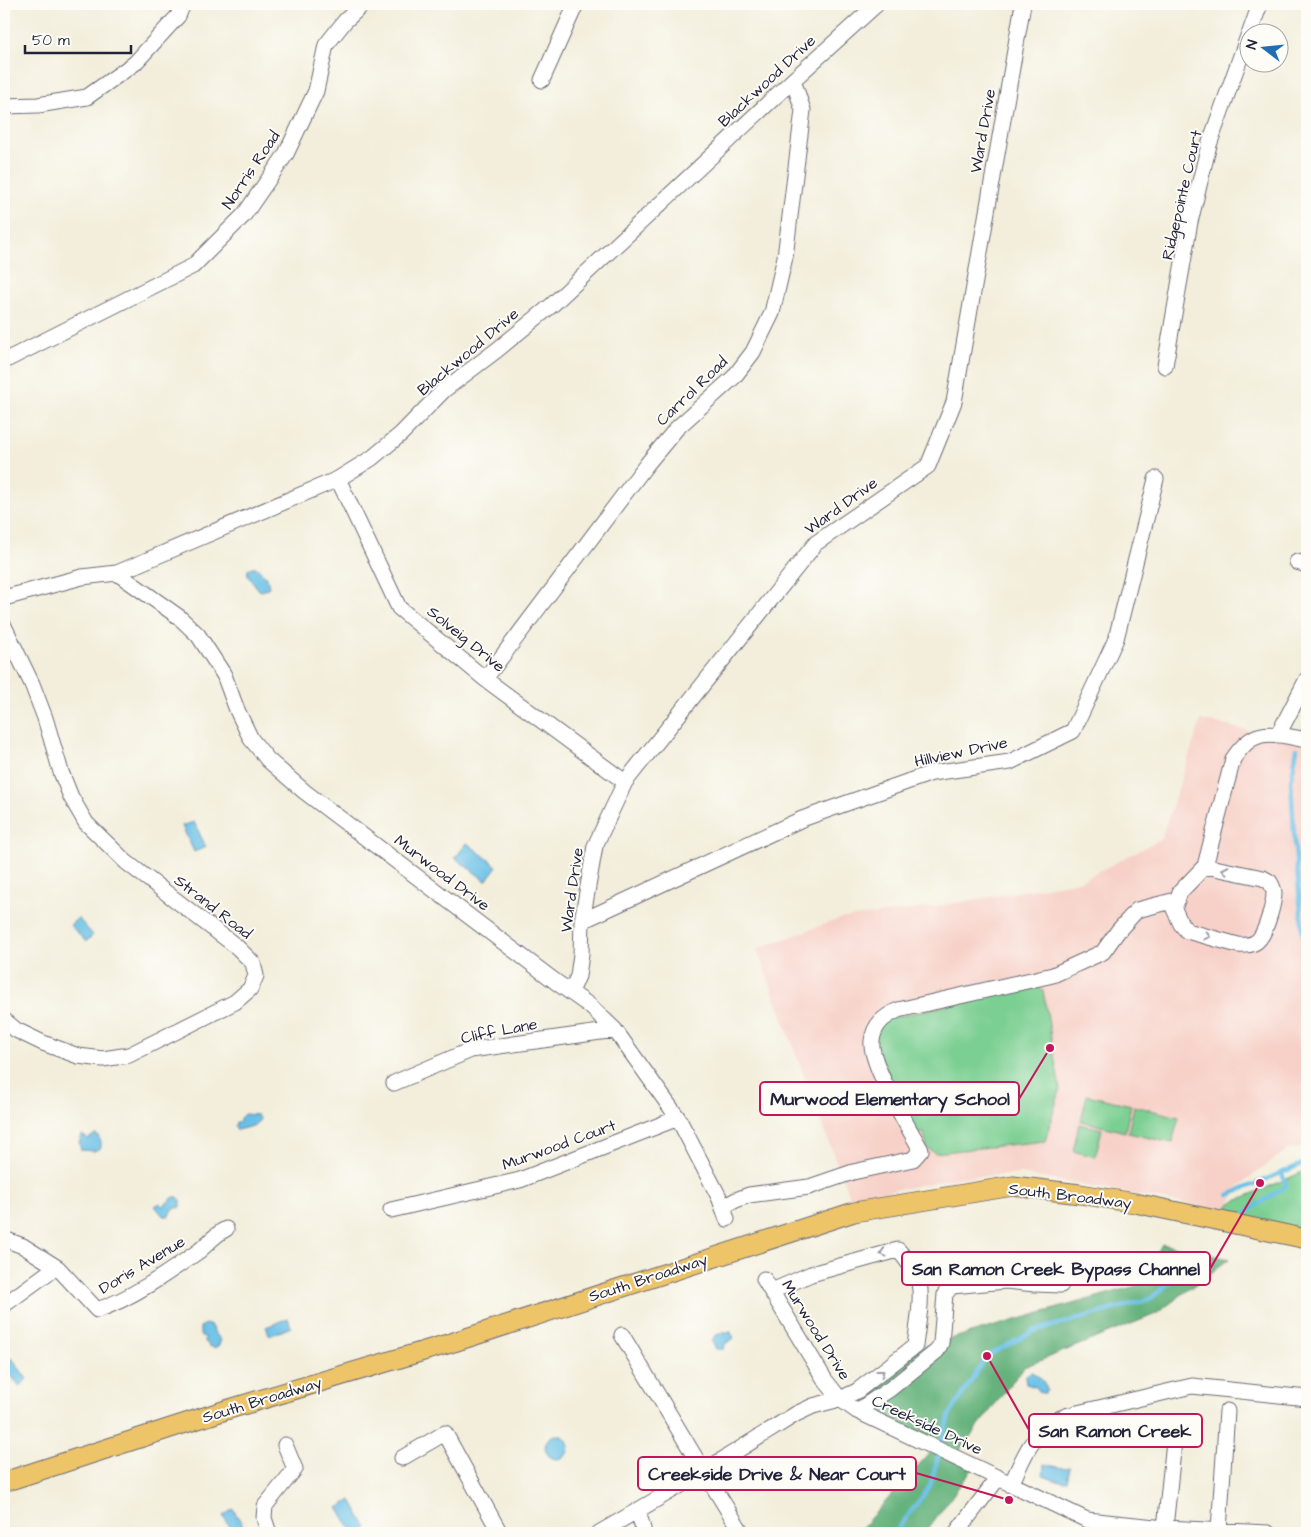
<svg xmlns="http://www.w3.org/2000/svg" width="1311" height="1537" font-family="'Architects Daughter',sans-serif">
	<style>
		.built { fill: #f7d1c8 }
		.green { fill: #7ccf92; stroke: #4f7866 }
		.forest { fill: #65b27c; stroke: #446a5c }
		.water { fill: #69c0e6; stroke: #467190 }
		.lines { fill: none; stroke-linecap: round; stroke-linejoin: round }
		.stream { stroke: #69c0e6; stroke-width: 4.5 }
		.minor-casing { stroke: #6b6973; stroke-width: 17 }
		.major-casing { stroke: #6b6973; stroke-width: 21 }
		.minor { stroke: #fff; stroke-width: 15 }
		.major { stroke: #eec469; stroke-width: 19 }
		.oneway { stroke: #9c9ca7 }
		.labels { text-anchor: middle; dominant-baseline: central; stroke-width: 4; stroke-linejoin: round; paint-order: stroke }
		.street-label { font-size: 16px; fill: #22223b; stroke: #fdfcf7 }
		.leader { fill: none; stroke: #c2185b; stroke-width: 2 }
		.callout-dot { fill: #c2185b; stroke: #fdfcf7; stroke-width: 2 }
		.callout { fill: #fdfcf7; stroke: #c2185b; stroke-width: 2 }
		.callout-label { font-size: 18px; text-anchor: middle; font-weight: bold; fill: #22223b }
	</style>
	<rect width="100%" height="100%" fill="#fdfcf7"/>
	<filter id="ink" filterUnits="userSpaceOnUse"><feTurbulence type="fractalNoise" baseFrequency=".02" numOctaves="2"/><feDisplacementMap in="SourceGraphic" scale="10" xChannelSelector="R" yChannelSelector="G"/><feConvolveMatrix kernelMatrix="1 2 1 2 8 2 1 2 1" color-interpolation-filters="sRGB"/></filter>
	<filter id="wash" filterUnits="userSpaceOnUse"><feTurbulence type="fractalNoise" baseFrequency=".0096" numOctaves="4" result="noise"/><feDisplacementMap in="SourceGraphic" scale="20" xChannelSelector="R" yChannelSelector="G"/><feGaussianBlur stdDeviation="1.12" result="paint"/><feColorMatrix in="noise" values="0 0 0 0 0 0 0 0 0 0 0 0 0 0 0 0 0 1.4 0 .05"/><feComposite in="paint" operator="in"/></filter>
	<g filter="url(#wash)">
		<rect width="100%" height="100%" fill="#f3eedb"/>
		<!-- built -->
		<path class="built" d="M1201,720l106,24v403l-20,3 -48,36 -13,25 -206,-37 -65,4 -105,21 -93,-250 82,-30 100,-13 141,-25 81,-42z"/>
		<!-- green -->
		<path class="green" d="M1037,987l6,3 17,100 -15,51 -110,12 -8,-5 -3,-15 -9,2 -43,-91 11,-24 103,-24z
			M1087,1095l44,10 -6,27 -44,-11z
			M1134,1106l45,11 -7,26 -44,-10z
			M1079,1124l23,5 -7,28 -22,-6z
			M1307,1170v69l-87,-19 11,-17z"/>
		<!-- forest -->
		<path class="forest" d="M1162,1244l67,15 -73,55 -132,53 -69,89 19,10 -49,67h-68l78,-86 -95,-48 71,-49 228,-65z"/>
		<!-- water -->
		<path class="water" d="M252,567h4l7,7 4,3 2,10 -4,3 -5,1c-2,-2 -3,-4 -5,-6 -4,-7 -9,-6 -7,-16z
			M194,822l12,25 -12,5 -12,-26z
			M467,843l30,23 -11,15 -31,-23z
			M78,918l15,17 -7,7 -16,-17z
			M244,1114l13,1 3,5 -7,6 -16,4 -2,-4 1,-4h4v-4z
			M82,1135l6,4 6,-4h3l4,6v7l-7,3 -13,-1 -2,-7z
			M174,1197h4l3,3v7l-9,2 -3,7h-6l-8,-10 5,-3 3,3z
			M288,1318l3,9 -21,9 -4,-9z
			M206,1324l5,2 3,6 7,8 -2,5 -4,3 -6,-2 -5,-6 2,-2 -6,-3v-8z
			M730,1331l4,7 -9,6 -1,5h-8l-4,-8 4,-6z
			M6,1355l3,4 3,-1 15,21 -8,7 -15,-20v-9z
			M1031,1372c8,3 14,10 16,18l-2,3h-4l-5,-6 -10,-3 -1,-7 2,-3z
			M545 1447a12 12 0 1 1 24 0a12 12 0 1 1-24 0Z
			M1044,1464l19,4 7,-1 -3,14 -13,-1 -11,-4z
			M351,1500l16,28 -10,5h-3l-16,-25z
			M233,1509l13,21 -7,3h-5l-11,-17z"/>
		<g class="lines">
			<!-- stream -->
			<path class="stream" d="M1304,730l3,-3
				M1297,749l-6,32 4,68 12,129
				M1229,1195l78,-33
				M1244,1214l42,-28 -4,-13
				M895,1533l35,-47 19,-70 38,-60 47,-25 116,-32 45,-38"/>
		</g>
	</g>
	<g filter="url(#ink)">
		<g class="lines">
			<!-- minor casing -->
			<g class="minor-casing">
				<path id="minor" d="M1250,32l10,-28
					M542,80l34,-76
					M4,106l34,-1 49,-8 48,-34 43,-47 5,-12
					M4,361l189,-95 51,-51 42,-61 30,-63 10,-46 19,-24 18,-17
					M1165,366l25,-144 19,-77 39,-109
					M338,479l61,129 86,71 140,103
					M1297,562l10,3
					M117,573l62,44 19,18 26,40 13,35 14,29 17,21 37,32 251,190 34,24 25,24 63,88 41,79 8,22
					M4,598l78,-21 35,-4 221,-94 34,-21 29,-24 43,-44 53,-40 55,-45 241,-225 84,-76
					M4,626l28,58 13,34 16,54 10,25 15,26 40,39 111,85 16,16 3,13 -6,13 -15,13 -106,53 -26,4 -25,-3 -35,-13 -27,-13 -12,-10
					M485,679l162,-215 30,-36 57,-51 19,-25 19,-39 13,-56 18,-147 -10,-30
					M1278,735l29,-56
					M1205,866l58,12 7,4c2,4 4,7 4,11 0,11 -8,37 -14,45 -5,7 -14,8 -22,7l-51,-14 -6,-7 -7,-15 6,-17 25,-26 28,-107c22,-34 39,-25 74,-19
					M582,921l220,-102 130,-46 78,-11 63,-31 43,-92 40,-160
					M571,992l7,-16 3,-22 1,-33 13,-75 30,-64 191,-239 112,-77 26,-64 69,-398
					M394,1083l77,-33 144,-20
					M723,1207l13,-7 13,-5 60,-8 44,-15 60,-13 8,-9c-12,-22 -52,-87 -49,-109 2,-17 12,-24 26,-31l155,-35 50,-23 15,-21 19,-21 39,-10
					M391,1210l129,-30 158,-62
					M4,1239l19,7 35,22 39,42c34,-11 72,-38 102,-59 9,-7 16,-17 27,-22
					M764,1279l61,101 15,19 17,-8 58,-45c2,-18 8,-46 4,-63 -3,-10 -14,-26 -21,-33l-87,24 -39,17
					M4,1305l52,-38
					M622,1335l73,122 47,76
					M857,1411l33,-22 47,-38 4,-8 4,-49 7,-8 54,-5 29,3 26,1
					M402,1458l43,-25 55,100
					M1011,1485c10,-23 21,-51 43,-64 4,-2 10,-4 15,-6l123,-29 115,12
					M638,1510l6,23
					M1165,1528l11,-106
					M1219,1530l8,-119
					M269,1533l-5,-15 1,-12 30,-37 -10,-24
					M599,1533l89,-52 108,-67 17,-8 27,-7 17,12 230,109 78,8 103,5
					M956,1533l42,-55"/>
			</g>
			<!-- major casing -->
			<g class="major-casing">
				<path id="major" d="M4,1482l222,-72 228,-68 400,-130 159,-26 67,8 55,9 172,36"/>
			</g>
			<!-- minor -->
			<use href="#minor" class="minor"/>
			<!-- major -->
			<use href="#major" class="major"/>
		</g>
		<!-- one-way arrows -->
		<defs><path id="oneway-chevron" d="M-2-3.5L2.5 0L-2 3.5" fill="none" stroke-width="1.6" stroke-linecap="round" stroke-linejoin="round" transform="scale(1.25)"/></defs>
		<g class="oneway">
			<use href="#oneway-chevron" transform="translate(1225 870) rotate(-168)"/>
			<use href="#oneway-chevron" transform="translate(1207 936) rotate(15)"/>
			<use href="#oneway-chevron" transform="translate(883 1253) rotate(165)"/>
			<use href="#oneway-chevron" transform="translate(881 1373) rotate(-37)"/>
		</g>
	</g>
	<g class="labels">
		<!-- street labels -->
		<g class="street-label">
			<text transform="translate(767 81) rotate(-43)">Blackwood Drive</text>
			<text transform="translate(983 131) rotate(-80)">Ward Drive</text>
			<text transform="translate(251 170) rotate(-56)">Norris Road</text>
			<text transform="translate(1182 195) rotate(-77)">Ridgepointe Court</text>
			<text transform="translate(468 352) rotate(-40)">Blackwood Drive</text>
			<text transform="translate(692 391) rotate(-44)">Carrol Road</text>
			<text transform="translate(841 506) rotate(-36)">Ward Drive</text>
			<text transform="translate(466 639) rotate(39)">Solveig Drive</text>
			<text transform="translate(961 752) rotate(-12)">Hillview Drive</text>
			<text transform="translate(442 873) rotate(37)">Murwood Drive</text>
			<text transform="translate(572 890) rotate(-82)">Ward Drive</text>
			<text transform="translate(213 907) rotate(38)">Strand Road</text>
			<text transform="translate(499 1031) rotate(-11)">Cliff Lane</text>
			<text transform="translate(559 1145) rotate(-20)">Murwood Court</text>
			<text transform="translate(1070 1196) rotate(7)">South Broadway</text>
			<text transform="translate(142 1265) rotate(-31)">Doris Avenue</text>
			<text transform="translate(648 1278) rotate(-18)">South Broadway</text>
			<text transform="translate(816 1330) rotate(58)">Murwood Drive</text>
			<text transform="translate(262 1400) rotate(-17)">South Broadway</text>
			<text transform="translate(927 1425) rotate(25)">Creekside Drive</text>
		</g>
	</g>
	<!-- callouts -->
	<path class="leader" d="M1050 1048L1019 1099M1260 1183L1210 1269M987 1356L1029 1430M1009 1500L916 1473"/>
	<g class="callout-dot">
		<circle cx="1050" cy="1048" r="5"/>
		<circle cx="1260" cy="1183" r="5"/>
		<circle cx="987" cy="1356" r="5"/>
		<circle cx="1009" cy="1500" r="5"/>
	</g>
	<g class="callout">
		<rect x="760" y="1082" width="259" height="33" rx="5"/>
		<rect x="902" y="1252" width="308" height="33" rx="5"/>
		<rect x="1029" y="1414" width="173" height="33" rx="5"/>
		<rect x="638" y="1457" width="278" height="33" rx="5"/>
	</g>
	<g class="callout-label">
		<text x="890" y="1105">Murwood Elementary School</text>
		<text x="1056" y="1275">San Ramon Creek Bypass Channel</text>
		<text x="1115" y="1437">San Ramon Creek</text>
		<text x="777" y="1480">Creekside Drive &amp; Near Court</text>
	</g>
	<!-- margin -->
	<rect width="1311" height="1537" fill="none" stroke="#fdfcf7" stroke-width="20"/>
	<!-- north arrow -->
	<g transform="translate(1264 48) rotate(286)"><circle r="24" fill="#fdfcf7" stroke="#a5a5ac"/>
	<path d="M0-4L9 19L0 12L-9 19Z" fill="#1f6fb2"/>
	<text y="-8" font-size="14" font-weight="bold" text-anchor="middle" fill="#22223b">N</text>
	</g>
	<!-- scale -->
	<path d="M25 45v8h106v-8" fill="none" stroke="#22223b" stroke-width="2.5"/>
	<text x="32" y="45" font-size="15" fill="#22223b" stroke="#fdfcf7" stroke-width="4" paint-order="stroke">50 m</text>
</svg>
